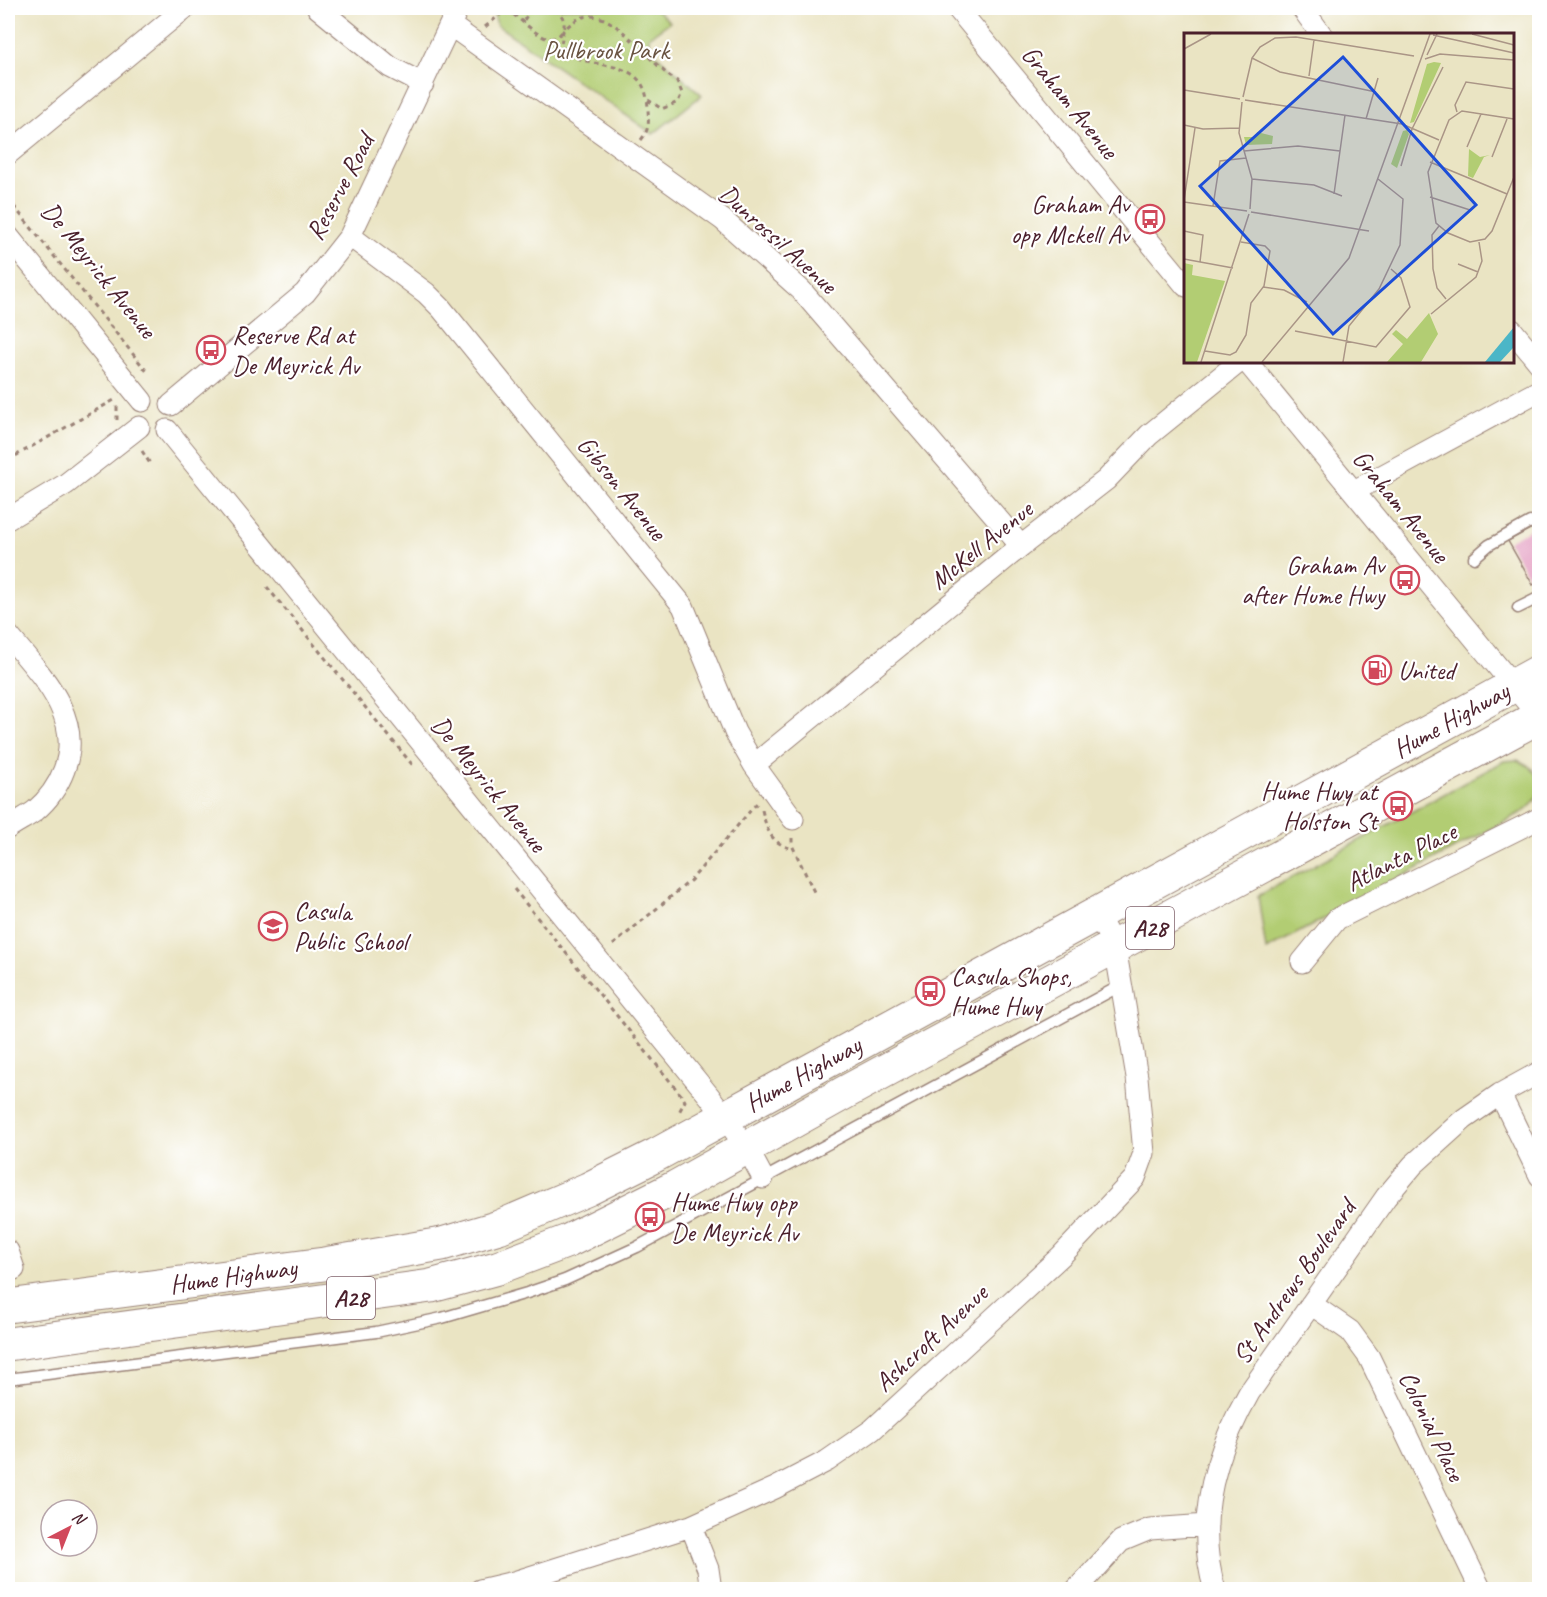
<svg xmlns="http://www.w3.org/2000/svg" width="1547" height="1597" font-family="Caveat,sans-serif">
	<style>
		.green { fill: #b2cd73; stroke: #7e764f; stroke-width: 1.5 }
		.building { fill: #e194bc }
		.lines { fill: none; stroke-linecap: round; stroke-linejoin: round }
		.service-casing { stroke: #9a8277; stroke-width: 13 }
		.minor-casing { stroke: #9a8277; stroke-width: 23 }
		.trunk-casing { stroke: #9a8277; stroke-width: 35 }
		.path { stroke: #9a8277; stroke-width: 3; stroke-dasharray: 4.5 4.5; stroke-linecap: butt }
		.service { stroke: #fff; stroke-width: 10 }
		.minor { stroke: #fff; stroke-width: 21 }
		.trunk { stroke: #fff; stroke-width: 33 }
		.labels { text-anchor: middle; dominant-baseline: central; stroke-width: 4.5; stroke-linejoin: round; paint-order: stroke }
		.shield { fill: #fff; stroke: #80626b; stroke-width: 1.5 }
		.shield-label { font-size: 24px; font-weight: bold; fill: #4a1f2b }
		.park-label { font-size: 26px; fill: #695341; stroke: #fff }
		.street-label { font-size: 26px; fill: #4a1f2b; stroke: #fff }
		.poi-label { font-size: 26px; fill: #4a1f2b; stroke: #fff; text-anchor: start }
		.inset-road { fill: none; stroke: #aa9586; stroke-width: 1.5 }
		.view { fill: #1d4ed8; fill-opacity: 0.15; stroke: #1d4ed8; stroke-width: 3 }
		.inset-edge { fill: none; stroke: #4a1f2b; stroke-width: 3 }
	</style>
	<rect width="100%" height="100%" fill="#fff"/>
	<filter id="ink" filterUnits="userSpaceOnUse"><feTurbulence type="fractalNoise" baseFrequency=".0167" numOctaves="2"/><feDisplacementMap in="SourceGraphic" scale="12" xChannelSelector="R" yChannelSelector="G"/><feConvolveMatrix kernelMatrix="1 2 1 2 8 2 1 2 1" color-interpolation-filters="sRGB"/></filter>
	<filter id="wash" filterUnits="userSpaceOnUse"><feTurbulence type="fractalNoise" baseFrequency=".008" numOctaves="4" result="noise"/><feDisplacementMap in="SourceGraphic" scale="24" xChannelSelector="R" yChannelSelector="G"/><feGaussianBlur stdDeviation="1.35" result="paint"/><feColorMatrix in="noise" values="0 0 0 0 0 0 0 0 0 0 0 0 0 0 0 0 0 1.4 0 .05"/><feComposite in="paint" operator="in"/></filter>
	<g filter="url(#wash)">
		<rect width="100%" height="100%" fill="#eae4c3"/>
		<!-- green -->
		<path class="green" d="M492,8h163l15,14 -21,15v11l53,47 -49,39 -156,-109z
			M1517,760c26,10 30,33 9,50l-260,140 -8,-54 246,-135z"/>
		<g id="blocks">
			<!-- building -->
			<path class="building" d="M1532,528l8,5v48l-7,4 -25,-44z"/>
		</g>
	</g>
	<g filter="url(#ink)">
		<use href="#blocks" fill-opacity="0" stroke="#9a8277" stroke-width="1.5"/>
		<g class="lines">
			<!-- service casing -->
			<g class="service-casing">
				<path id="service" d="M1474,558l15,-13 41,-23 10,4
					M1518,608l22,-11
					M8,1379l368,-47 66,-14 85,-25 38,-13 72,-33 483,-261"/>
			</g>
			<!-- minor casing -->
			<g class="minor-casing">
				<path id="minor" d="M318,8l72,59 33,17
					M957,8l229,278
					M1302,8l19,26
					M450,25l273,195 78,70 220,256
					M8,154l177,-146
					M8,236l134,165
					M350,236l76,57 15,15 242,298 52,126 19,33 39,54
					M1512,330l28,34
					M1247,362l293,356
					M171,405l134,-112 45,-57 108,-228
					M167,430l543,667 37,51 16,30
					M1354,491l186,-101
					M8,519l58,-35 73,-57
					M8,635c31,38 77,82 56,135 -6,16 -16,30 -29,41 -8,6 -19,11 -27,17
					M754,765l267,-219 85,-66 43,-45 90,-73
					M1302,962l35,-43 203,-101
					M1500,1094l40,82
					M8,1251l6,18
					M1311,1304l39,27 19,26 112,233
					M691,1526l17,43 3,21
					M480,1590l34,-8 177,-56 84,-38 52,-27 45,-31 189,-174 74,-78 9,-25 -7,-76 -22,-130 -19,-34
					M1076,1590l45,-49 29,-12 57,-4
					M1215,1590c-21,-69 0,-137 34,-197l137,-196 27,-32 51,-46 36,-25 40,-22"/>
			</g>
			<!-- trunk casing -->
			<g class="trunk-casing">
				<path id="trunk" d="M8,1306l316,-42 118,-20 57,-17 89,-38 68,-34 884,-484
					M8,1344l423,-58 66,-18 71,-27 108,-54 168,-94 696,-377"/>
			</g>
			<!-- path -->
			<path class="path" d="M506,9c11,7 30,26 40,29 17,4 27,-19 7,-30
				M524,20l8,-12
				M485,27l23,-19
				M641,140c8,-10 8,-17 7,-30 -1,-62 -64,-32 -87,-65l2,-14c8,-8 16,-15 28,-15 29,0 62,52 86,65l5,12 -4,9 -16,7 -14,-9
				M8,199l141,175
				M117,420v-18
				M142,451l9,14
				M8,460l108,-61
				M267,587l148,181
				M762,810c5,21 9,34 32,39
				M792,838v7l23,49
				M514,889l168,207 3,5 -7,13
				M613,945l78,-65 66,-77 1,2"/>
			<!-- service -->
			<use href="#service" class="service"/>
			<!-- minor -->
			<use href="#minor" class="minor"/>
			<!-- trunk -->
			<use href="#trunk" class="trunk"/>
		</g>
	</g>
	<!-- icons -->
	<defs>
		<g id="bus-ring" transform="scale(1.5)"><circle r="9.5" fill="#fff" stroke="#d1495b" stroke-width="1.5"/><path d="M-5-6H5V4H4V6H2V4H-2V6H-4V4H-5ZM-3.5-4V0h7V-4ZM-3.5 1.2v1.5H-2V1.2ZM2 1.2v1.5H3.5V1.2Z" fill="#d1495b"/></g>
		<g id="fuel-ring" transform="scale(1.5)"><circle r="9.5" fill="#fff" stroke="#d1495b" stroke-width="1.5"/><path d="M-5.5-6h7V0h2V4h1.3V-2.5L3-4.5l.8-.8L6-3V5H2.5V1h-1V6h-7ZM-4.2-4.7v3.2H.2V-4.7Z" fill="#d1495b"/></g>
		<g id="school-ring" transform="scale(1.5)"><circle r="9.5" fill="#fff" stroke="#d1495b" stroke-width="1.5"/><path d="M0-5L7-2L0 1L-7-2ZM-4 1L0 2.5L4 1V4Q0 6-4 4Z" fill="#d1495b"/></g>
	</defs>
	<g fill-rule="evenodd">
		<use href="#bus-ring" x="1150" y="219"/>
		<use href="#bus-ring" x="211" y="350"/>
		<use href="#bus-ring" x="1405" y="580"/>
		<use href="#fuel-ring" x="1377" y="670"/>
		<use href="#bus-ring" x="1398" y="806"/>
		<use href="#school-ring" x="273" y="926"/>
		<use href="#bus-ring" x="930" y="991"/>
		<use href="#bus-ring" x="650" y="1217"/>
	</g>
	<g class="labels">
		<!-- shield labels -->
		<g class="shield">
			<rect x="1126" y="907" width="48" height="42" rx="4.5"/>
			<rect x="327" y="1277" width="48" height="42" rx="4.5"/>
		</g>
		<g class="shield-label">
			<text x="1150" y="928">A28</text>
			<text x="351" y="1298">A28</text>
		</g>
		<!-- park labels -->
		<g class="park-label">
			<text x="606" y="50">Pullbrook Park</text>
		</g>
		<!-- street labels -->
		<g class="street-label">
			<text transform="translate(1070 102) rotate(51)">Graham Avenue</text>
			<text transform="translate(340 187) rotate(-62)">Reserve Road</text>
			<text transform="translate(778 239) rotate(42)">Dunrossil Avenue</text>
			<text transform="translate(99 270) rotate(51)">De Meyrick Avenue</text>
			<text transform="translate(622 488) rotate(51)">Gibson Avenue</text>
			<text transform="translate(1401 506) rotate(51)">Graham Avenue</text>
			<text transform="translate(981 545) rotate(-39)">McKell Avenue</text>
			<text transform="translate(1451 720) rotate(-29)">Hume Highway</text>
			<text transform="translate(489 784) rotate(51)">De Meyrick Avenue</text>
			<text transform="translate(1401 857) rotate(-27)">Atlanta Place</text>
			<text transform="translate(803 1074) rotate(-29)">Hume Highway</text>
			<text transform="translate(233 1276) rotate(-8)">Hume Highway</text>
			<text transform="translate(1294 1282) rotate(-55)">St Andrews Boulevard</text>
			<text transform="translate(931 1338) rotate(-43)">Ashcroft Avenue</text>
			<text transform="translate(1432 1426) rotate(64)">Colonial Place</text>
		</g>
		<!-- poi labels -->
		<g class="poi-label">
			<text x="1129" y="204" text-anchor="end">Graham Av<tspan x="1129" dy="30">opp Mckell Av</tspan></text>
			<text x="232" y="335">Reserve Rd at<tspan x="232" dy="30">De Meyrick Av</tspan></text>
			<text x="1384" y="565" text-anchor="end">Graham Av<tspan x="1384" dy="30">after Hume Hwy</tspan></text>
			<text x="1398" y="670">United</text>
			<text x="1377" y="791" text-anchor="end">Hume Hwy at<tspan x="1377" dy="30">Holston St</tspan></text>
			<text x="294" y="911">Casula<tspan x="294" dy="30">Public School</tspan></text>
			<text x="951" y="976">Casula Shops,<tspan x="951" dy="30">Hume Hwy</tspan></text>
			<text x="671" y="1202">Hume Hwy opp<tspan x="671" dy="30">De Meyrick Av</tspan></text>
		</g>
	</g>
	<!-- overview -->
	<g transform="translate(1184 33)">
		<rect width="330" height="330" fill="#eae4c3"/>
		<path d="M250,29l7,1 -27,59 -4,1 17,-59zM223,97l2,4 -12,34 -6,-4 12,-33zM73,99l16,4 -1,8 -26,1 -2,-8h12zM285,116l11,8 10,-2 -6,2 -11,21 -5,-2zM0,230l9,2 -1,10 33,6 -28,81h-13zM245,280l9,21 -17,28h-34l16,-18 -11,-10 4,-4 11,9z" fill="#b2cd73"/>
		<path d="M330,294l-1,21 -13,14h-15z" fill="#4bb6c7"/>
		<path class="inset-road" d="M288,1l42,11M249,2l81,18M0,16l27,-15M243,22l10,-21M68,25l28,14 96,20M241,26l15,-5 74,6M125,43l5,-36M0,57l56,9M59,64l9,-39 8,-11 15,-9 21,-1 118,19M61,67l157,24 37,16M58,69l-3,31 13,46 -2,30M273,79l-2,-7 11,-23 48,7M182,86l12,-41M330,86l-52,-8 -13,9 -21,52 8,51 12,10 22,9 15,-3 7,-8 22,-54M0,92l19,4 36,-1M283,114l14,-33M60,118l54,-5 42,5M308,124l15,-38M246,129l77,32M217,133l11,-37 31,-62M68,146l62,6 28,11M150,161l11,-79M246,164l40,13M0,167l11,-72M0,169l63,9M29,173l7,-45 26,-3M67,179l118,19M255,193l-7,9 1,34 4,19 9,11M0,198l19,4 -3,27M0,226l49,9M274,231l20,8M79,254l21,3 23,12M247,281l45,-37 6,-16 -3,-19M111,298l81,16 34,-40 -9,-29 -10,-9M21,318l25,4 6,-3 10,-17 5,-32 13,-17 6,-35 -5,-5 -24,-4M17,329l48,-148M78,329l87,-104 81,-224M159,329l6,-36 30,-37 21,-44 3,-46 -25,-20"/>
		<path class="view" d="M159,24l133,148 -143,129 -133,-148z"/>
		<rect width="330" height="330" class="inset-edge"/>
	</g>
	<!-- margin -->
	<rect width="1547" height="1597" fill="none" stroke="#fff" stroke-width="30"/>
	<!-- north arrow -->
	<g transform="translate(69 1528) rotate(42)"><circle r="28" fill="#ffffff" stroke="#b7a5aa" stroke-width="1.5"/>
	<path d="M0-4.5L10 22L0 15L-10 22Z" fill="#d1495b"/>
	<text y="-9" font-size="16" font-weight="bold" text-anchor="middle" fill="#4a1f2b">N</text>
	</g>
</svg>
